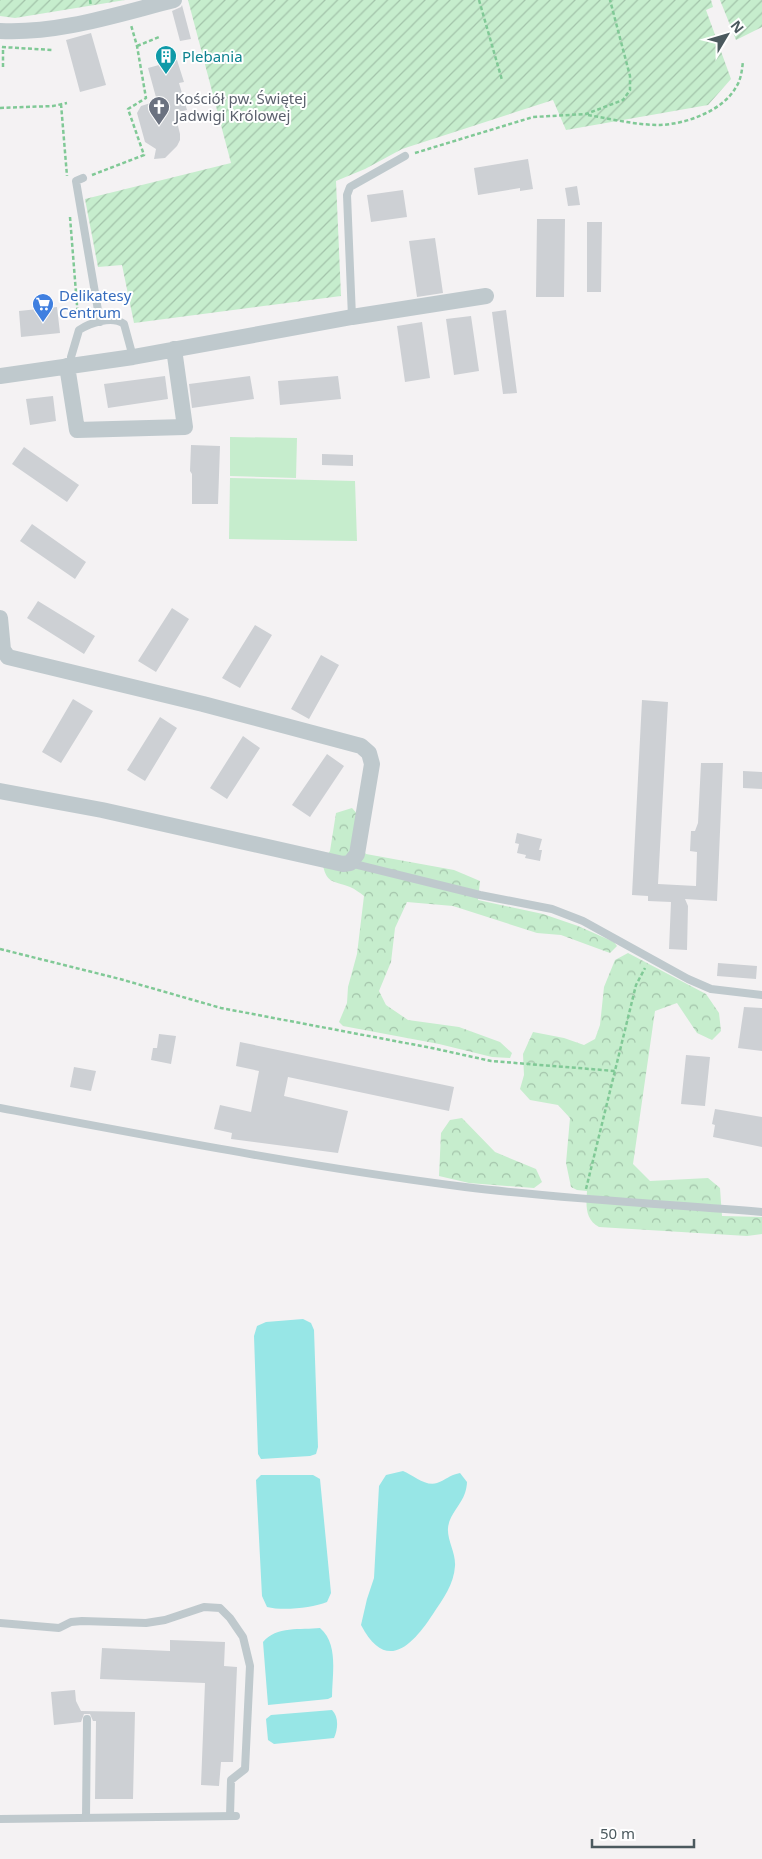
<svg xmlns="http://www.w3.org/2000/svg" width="762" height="1859" font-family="'Noto Sans',sans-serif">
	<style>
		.forest { fill: url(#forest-crowns) }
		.garden { fill: url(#garden-furrows) }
		.pitch { fill: #c6edcd }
		.water { fill: #97e6e6 }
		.building { fill: #cdd0d4 }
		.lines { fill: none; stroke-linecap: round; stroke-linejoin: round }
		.path { stroke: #80c996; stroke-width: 2.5; stroke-dasharray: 4 2.5; stroke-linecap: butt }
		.service { stroke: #bfc9cd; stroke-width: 8 }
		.minor { stroke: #bfc9cd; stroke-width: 16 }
		.labels { text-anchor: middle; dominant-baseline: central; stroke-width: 4; stroke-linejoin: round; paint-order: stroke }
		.culture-label { font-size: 15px; fill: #0d838f; stroke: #fff; text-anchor: start }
		.worship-label { font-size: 15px; fill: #5b616d; stroke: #fff; text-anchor: start }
		.shop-label { font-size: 15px; fill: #366cbe; stroke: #fff; text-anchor: start }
	</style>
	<defs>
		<pattern id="forest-crowns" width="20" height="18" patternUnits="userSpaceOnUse" patternTransform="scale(1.25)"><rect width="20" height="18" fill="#c6edcd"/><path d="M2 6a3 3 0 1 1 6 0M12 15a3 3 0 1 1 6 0" fill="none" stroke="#a3c3aa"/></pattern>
		<pattern id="garden-furrows" width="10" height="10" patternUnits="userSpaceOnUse" patternTransform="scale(1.25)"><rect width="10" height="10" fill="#c6edcd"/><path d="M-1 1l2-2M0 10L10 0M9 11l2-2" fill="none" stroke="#a3c3aa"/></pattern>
	</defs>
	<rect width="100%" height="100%" fill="#f4f2f3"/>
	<!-- forest -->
	<path class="forest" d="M352,808l8,9 -5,23 11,14 88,16 26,11 -2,19 65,14 35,12 36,16 3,4 -7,7 -49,-18 -24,-2 -84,-27 -46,-4 -12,26 -4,34 -12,29 7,14 22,15 51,7 41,15 12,11 -2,5 -18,-1 -53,-13 -96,-18 -4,-4 8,-19 1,-16 9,-33 7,-58c-4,-3 -9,-7 -14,-9 -19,-7 -23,-3 -28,-25l8,-11 6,-38z
		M628,953l78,41 13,19 2,18 -9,9 -15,-7 -20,-30 -22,8 -22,153 17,17 58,-3 12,10 2,28 40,1v17l-15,2 -148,-9c-14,-8 -13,-21 -12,-36l-10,-1 -6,-3 -5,-24 4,-45 -12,-13 -28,-5 -10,-11 4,-14 -1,-21 10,-22 31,6 20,7 11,-6 5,-14 4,-38 11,-27z
		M462,1118l33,34 41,17 6,13 -8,6 -65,-5 -30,-7 2,-43 9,-13z"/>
	<!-- garden -->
	<path class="garden" d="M0,0h125l-110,18 -15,-2z
		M188,0h523l2,7 -7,3 25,69 -23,26 -142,25 -13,-30 -151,49 -37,20 -29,12 5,115 -207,27 -12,-58 -24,2 -13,-68 146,-36z
		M720,0h42v27l-26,13z"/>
	<!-- pitch -->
	<path class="pitch" d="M230,437l67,1 -1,40 -66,-2z
		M230,478l125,3 2,60 -128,-2z"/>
	<!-- water -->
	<path class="water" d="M303,1319l8,4 3,7 4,117 -2,7 -6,2 -49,3 -3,-5 -4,-118 3,-10 9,-4z
		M403,1471c10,4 23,16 34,12 9,-3 12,-8 23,-10l7,9c0,3 -1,8 -2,11 -4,12 -16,22 -17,35 -1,12 8,25 7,38 -1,18 -12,33 -22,48 -21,32 -47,59 -72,11l6,-26 7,-21 5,-92 7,-11z
		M261,1475h52l7,4 11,114 -4,9c-15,6 -44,9 -60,5l-5,-11 -6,-116z
		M320,1628c19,16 12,47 12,69l-4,2 -60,6 -5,-63c13,-16 38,-12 57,-14z
		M332,1710c7,7 6,19 2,28l-60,6 -6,-4 -2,-21 5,-4z"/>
	<!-- building -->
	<path class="building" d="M182,5l9,34 -11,2 -8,-30 9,-4z
		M91,33l15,52 -26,7 -14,-52z
		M177,60l7,22 -5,1 8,27 -9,2 2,5 -4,1 4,16v6l-3,6 -12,12 -11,1 2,-10 -11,-7 -8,-29 4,-7 16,-5 -9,-33z
		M528,159l5,30 -13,2v-3l-42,7 -4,-27z
		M577,186l3,19 -12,1 -3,-18z
		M403,190l4,27 -36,5 -4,-27z
		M537,219h28l-1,78h-28z
		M587,222h15l-1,70h-14z
		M435,238l8,55 -26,4 -8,-56z
		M57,307l3,26 -39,4 -2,-26z
		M506,310l11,83 -14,1 -11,-82z
		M471,316l8,55 -25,4 -8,-56z
		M422,322l8,56 -25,4 -8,-56z
		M165,376l3,23 -60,9 -4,-24z
		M250,376l4,23 -62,9 -3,-24z
		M338,376l3,23 -61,6 -2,-24z
		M53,396l3,25 -26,4 -4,-26z
		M191,445l29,1 -2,58h-26v-30l-2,-3z
		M24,447l55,38 -12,17 -55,-38z
		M322,454l31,1v11l-31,-1z
		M32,524l54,38 -11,17 -55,-38z
		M38,601l57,35 -11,18 -57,-36z
		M172,608l17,11 -33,53 -18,-11z
		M255,625l17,10 -32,53 -18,-10z
		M321,655l18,10 -30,54 -18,-10z
		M73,699l20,12 -32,52 -19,-11z
		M642,700l26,2 -10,182 38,2 1,-34 -7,-1 1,-20h4l3,-8 3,-60h22l-6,138 -32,-2 3,7 -1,44 -18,-1 2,-47 -23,-1v-5l-16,-1z
		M160,717l17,11 -32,53 -18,-11z
		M243,736l17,12 -33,51 -17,-11z
		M327,754l17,12 -34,51 -18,-12z
		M743,771l19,1v17l-19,-1z
		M517,833l25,6 -3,11h3l-2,11 -15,-3 1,-3 -9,-2 2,-9 -4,-1z
		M718,963l39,3 -1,13 -39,-3z
		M744,1007l18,1v43l-24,-3z
		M159,1034l17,2 -5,28 -20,-4 2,-12h4z
		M240,1042l214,45 -5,24 -161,-34 -4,19 64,15 -10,42 -107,-14 1,-6 -18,-4 6,-24 31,7 8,-41 -23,-5z
		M686,1055l24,2 -5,49 -24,-2z
		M74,1067l22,4 -5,20 -21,-4z
		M715,1109l47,8v30l-49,-10 2,-12 -3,-1z
		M170,1640l55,2 -1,24 13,1 -4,95h-12l-2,24 -18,-1 4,-102 -105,-4 2,-31 68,3z
		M75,1690l1,11 5,10 54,1 -2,87h-38l1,-78h-3l-3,-7h-6l-3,8 -27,3 -3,-33z"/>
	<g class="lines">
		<!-- path -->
		<path class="path" d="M90,0l1,6
			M479,0l23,80
			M137,46l22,-9
			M2,47l51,3
			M3,67v-20
			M61,104l6,72
			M0,108l53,-2 14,-3
			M588,115c23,4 48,10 72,10 26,-1 63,-14 76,-38 5,-7 6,-17 7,-26
			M415,153l118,-36 53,-3 37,-14 7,-10v-14l-20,-76
			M92,175l52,-20 -16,-46 18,-11 -9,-52 -6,-21
			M70,217l8,101
			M0,949l120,30 101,29 211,40 59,13 124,10
			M586,1189l50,-204 9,-17"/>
		<!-- service -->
		<path class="service" d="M83,178l-7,3 24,141
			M352,317l-5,-122 3,-8 55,-31
			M72,365l-1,-8 8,-27c11,-7 33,-15 45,-6l9,33
			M350,863l130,32 72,14 31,12 105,58 23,10 51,6
			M0,1108c154,29 309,59 465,79 99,12 198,17 297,25
			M0,1623l59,5 12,-6 11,-1 64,2 19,-3 39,-13 16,1 10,10 13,19 7,29 -5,103 -14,11 -1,36
			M86,1818l1,-99
			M0,1819l236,-3"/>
		<!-- minor -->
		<path class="minor" d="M0,31c59,3 118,-17 174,-31
			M67,366l10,64 108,-3 -11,-78
			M0,376l133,-19 219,-40 134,-21
			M0,618l3,32 5,7 195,47 158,42 8,7 3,11 -15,90 -7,9 -7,1 -241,-54 -102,-19"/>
	</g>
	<!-- icons -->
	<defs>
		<g id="building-pin" transform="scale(1.125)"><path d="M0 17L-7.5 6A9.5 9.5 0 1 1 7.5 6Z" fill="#0f9aa8" stroke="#fff"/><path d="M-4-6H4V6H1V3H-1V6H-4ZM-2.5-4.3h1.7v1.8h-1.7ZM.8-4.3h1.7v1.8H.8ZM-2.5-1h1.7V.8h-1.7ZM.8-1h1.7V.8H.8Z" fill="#fff"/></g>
		<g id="church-pin" transform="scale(1.125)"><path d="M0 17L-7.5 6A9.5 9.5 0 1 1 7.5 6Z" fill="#6b7280" stroke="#fff"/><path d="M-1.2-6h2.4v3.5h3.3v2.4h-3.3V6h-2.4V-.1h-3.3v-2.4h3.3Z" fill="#fff"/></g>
		<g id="supermarket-pin" transform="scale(1.125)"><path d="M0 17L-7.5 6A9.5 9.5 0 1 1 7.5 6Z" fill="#3f7fe0" stroke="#fff"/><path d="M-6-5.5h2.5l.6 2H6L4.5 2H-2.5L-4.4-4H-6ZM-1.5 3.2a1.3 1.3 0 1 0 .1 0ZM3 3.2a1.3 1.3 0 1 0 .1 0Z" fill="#fff"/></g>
	</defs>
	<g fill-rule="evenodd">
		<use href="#building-pin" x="166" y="56"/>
		<use href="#church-pin" x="159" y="107"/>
		<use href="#supermarket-pin" x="43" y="304"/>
	</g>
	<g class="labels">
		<!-- culture labels -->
		<g class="culture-label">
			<text x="182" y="56">Plebania</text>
		</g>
		<!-- worship labels -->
		<g class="worship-label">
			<text x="175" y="98">Kościół pw. Świętej<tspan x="175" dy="17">Jadwigi Królowej</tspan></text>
		</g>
		<!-- shop labels -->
		<g class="shop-label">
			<text x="59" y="295">Delikatesy<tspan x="59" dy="17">Centrum</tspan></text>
		</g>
	</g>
	<!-- north arrow -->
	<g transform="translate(727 35) rotate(52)" stroke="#ffffff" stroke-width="4" paint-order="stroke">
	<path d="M0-4L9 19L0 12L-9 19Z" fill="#4b595e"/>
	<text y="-8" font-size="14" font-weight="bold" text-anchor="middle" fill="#4b595e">N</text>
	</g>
	<!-- scale -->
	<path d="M592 1839v8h102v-8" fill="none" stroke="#4b595e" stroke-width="2.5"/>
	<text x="600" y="1839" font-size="15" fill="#4b595e" stroke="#ffffff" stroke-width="4" paint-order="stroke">50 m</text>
</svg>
